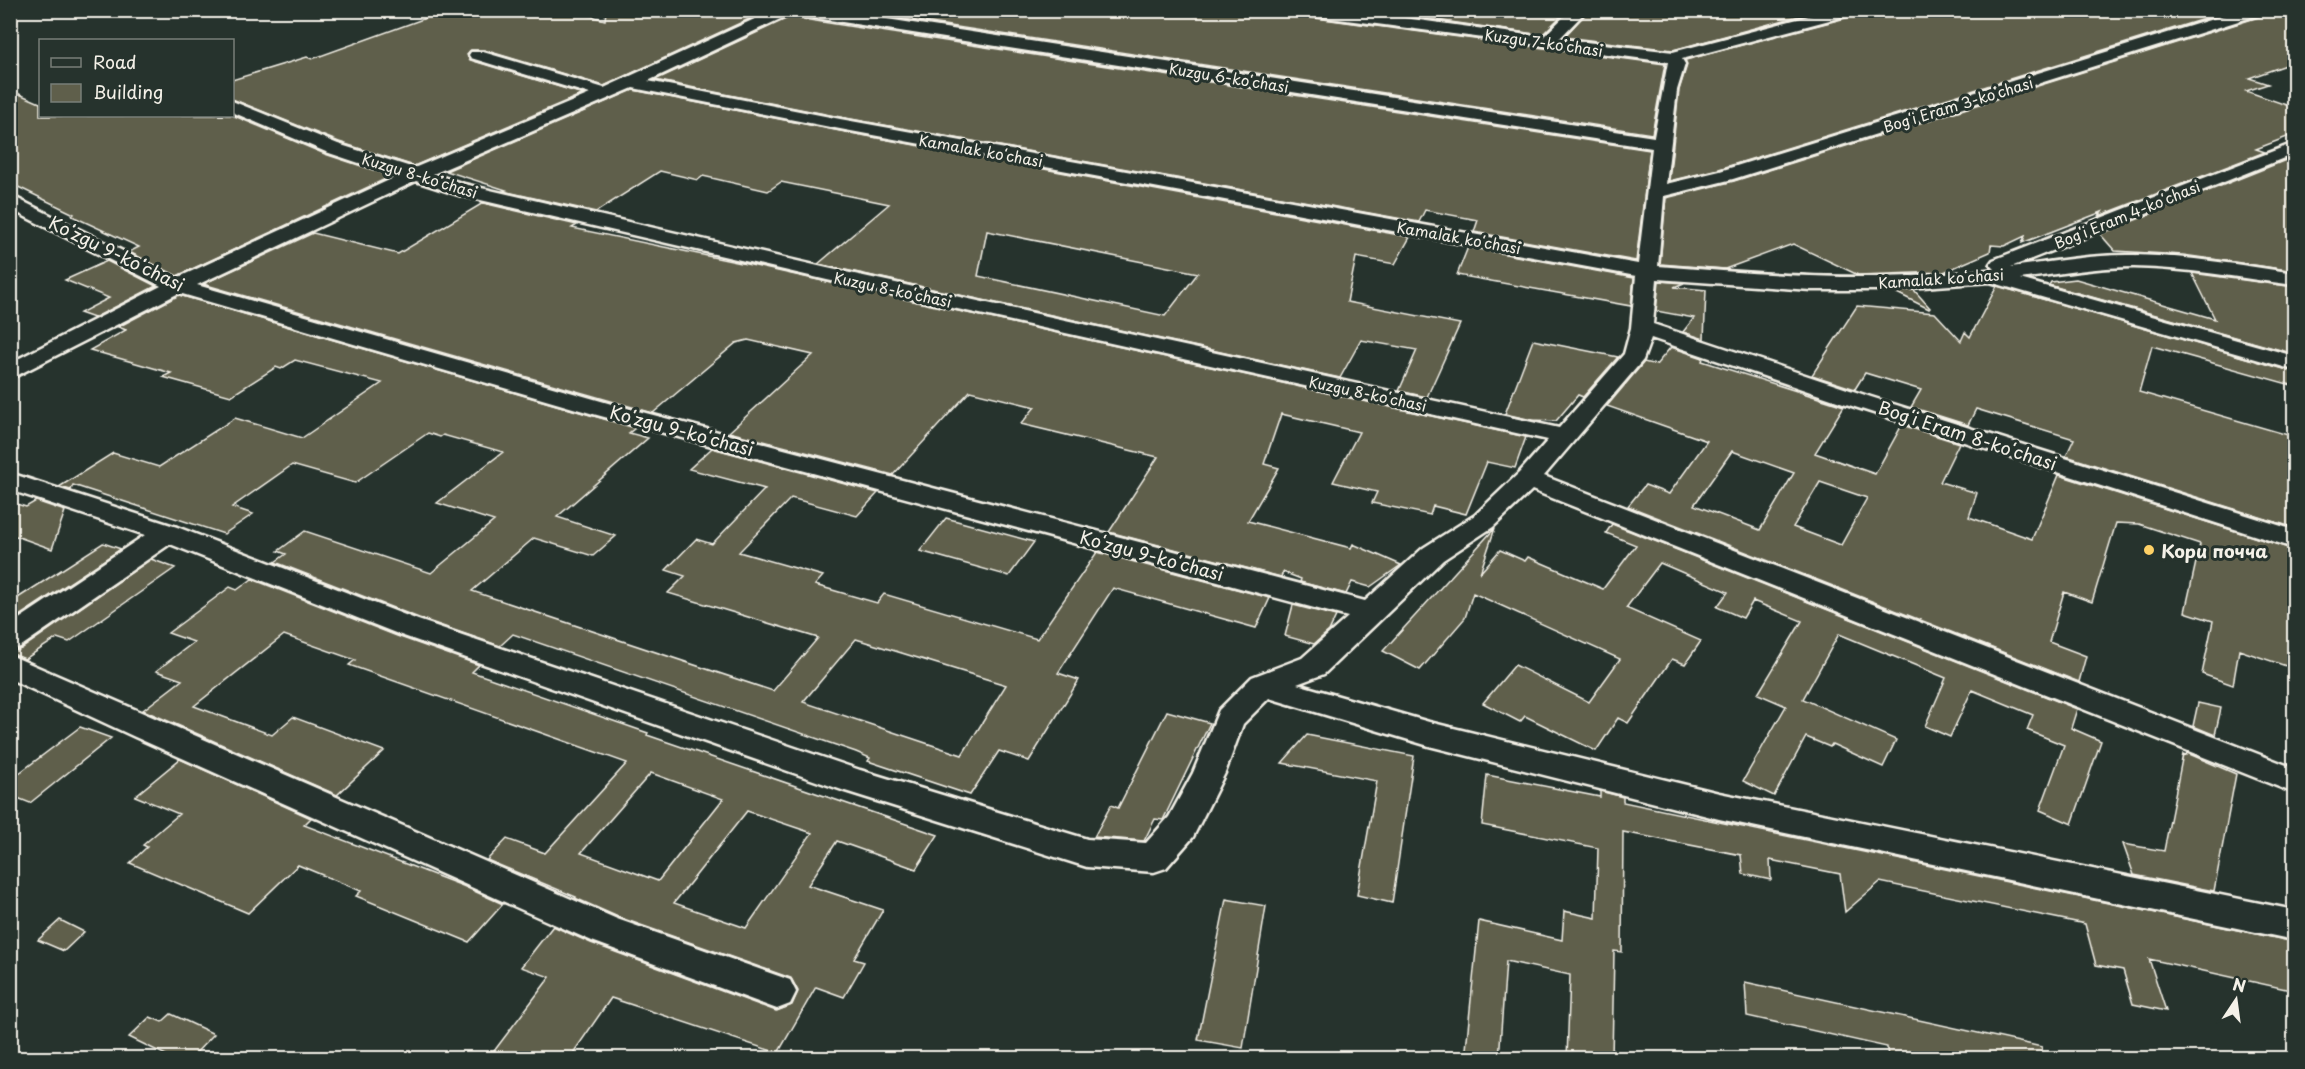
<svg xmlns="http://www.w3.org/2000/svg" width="2305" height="1069" font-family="'Playpen Sans',sans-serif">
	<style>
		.building { fill: #5f5f4b; stroke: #f4f1e8; stroke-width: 1.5; fill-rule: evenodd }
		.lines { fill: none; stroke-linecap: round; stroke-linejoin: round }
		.street-casing { stroke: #f4f1e8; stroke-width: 5 }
		.street { fill: #26332d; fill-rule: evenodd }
		.poi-dot { fill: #ffd166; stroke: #26332d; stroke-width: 2 }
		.labels { text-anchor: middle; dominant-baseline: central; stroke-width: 6; stroke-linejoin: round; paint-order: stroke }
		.far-street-label { font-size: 15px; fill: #f4f1e8; stroke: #26332d }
		.street-label { font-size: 18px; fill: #f4f1e8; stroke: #26332d }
		.poi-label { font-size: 18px; font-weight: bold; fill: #f4f1e8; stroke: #26332d; text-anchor: start }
	</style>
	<rect width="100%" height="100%" fill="#26332d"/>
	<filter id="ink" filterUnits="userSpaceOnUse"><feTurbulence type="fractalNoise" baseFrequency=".0167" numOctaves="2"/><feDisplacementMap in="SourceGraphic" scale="12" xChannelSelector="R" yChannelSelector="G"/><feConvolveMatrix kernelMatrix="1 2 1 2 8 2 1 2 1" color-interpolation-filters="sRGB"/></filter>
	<g filter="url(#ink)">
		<!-- building -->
		<path class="building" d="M448,10h86l18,5 18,-5 35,10 1,-10h142l14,3 -158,73 -120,-36h-13l-4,4 3,6 113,34 -169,72 -75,-24 -107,-43v-19l75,-23 5,2z
			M846,10h453l9,7 357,47 -13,70z
			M1366,10h201l-25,25z
			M1589,10h232l-148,40 -109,-13z
			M1860,10h373l-514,159 -50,12 10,-91 8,-25 -2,-5 172,-45z
			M2268,10l27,11v41l-46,16 19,6 -22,7 49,17v26l-39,15 9,3 -166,64 3,-4 -80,31 3,-7 -21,10 -13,-1 -1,7 -46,20 -86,3 -65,-31 -68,25 -65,-5 6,-66 68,-17 531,-166z
			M790,17l860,133 -14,111 -162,-29 4,-12 -53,-10 -6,12 -579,-105 -185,-37z
			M10,90l30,13v13l192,-1 93,39 67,22 -215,100 -48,-24 10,-5 -67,-31 2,-2 -64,-31z
			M633,90l207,41 570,106 -15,27 -39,-7 -9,45 113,22 -33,73 -28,-6 18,-41 -56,-10 -21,38 -522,-114 71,-60 -108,-22 -13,9 -65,-15 -5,4 -38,-9 -64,41 -93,-21 3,-1 -60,-19zM987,231l211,42 -33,43 -187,-40z
			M2286,160l9,3v108l-112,-16 -68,-4 -15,-17z
			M483,203l94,22 -5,3 179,37 775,172 -11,31 -28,-6 -21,52 -33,-8 -3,9 -58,-12 5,-11 -44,-10 26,-50 -78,-18 -17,50 15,4 -31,53 103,27 2,-4 48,21 -31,22 -18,-5 -6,12 -46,-12 1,-3 -18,-7 -2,5 -172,-45 49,-75 -137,-33 14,-17 -65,-16 -77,84 -164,-43 84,-77 -65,-15 -12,3 -83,70 -450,-129 110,-51 85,21z
			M1468,247l166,31 -3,28 -174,-31z
			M107,261l49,25 -62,32 -14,-5 29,-15 -44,-18z
			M2192,273l103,14v67l-246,-69 2,-3 25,-3 139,40z
			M1659,281l25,2 -10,4 32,3 -2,49 -21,-7 11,-14 -38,-7z
			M1997,286l298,86v14l-143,-40 -13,46 156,45v91l-229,-72 8,-17 -98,-30 -8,16 -57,-18 10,-17 -56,-17 -10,16 -43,-14 45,-69 78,7 26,28 4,-9 5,5z
			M1914,290l16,18 -1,1 -36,-18z
			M179,295l456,133 -6,5 19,5 -91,79 59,19 -23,20 -59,-18 -62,53 301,100 45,-53 -150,-45 17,-17 -19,-6 30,-31 16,5 53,-55 -76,-20 23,-21 166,45 -21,23 -66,-18 -52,54 84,24 -8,9 62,18 7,-9 153,45 60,-87 173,46 -14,30 -143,-40 -55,85 21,7 -50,81 -30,-10 -29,44 -102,-34 2,-3 -14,-6 -343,-118 -13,12 -81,-28 -144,-56 11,-8 -8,-3 27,-20 126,42 63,-52 -57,-18 66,-51 -60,-17 -3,2 -12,-4 -73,50 -63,-18 -60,42 21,7 -29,20 -151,-49 -2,5 -12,-3 54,-34 46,14 76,-49 67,20 80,-55 -87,-23 -14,9 -5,-2 -45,29 -68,-19 8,-4 -81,-23 36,-20 -8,-3zM856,639l150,46 -44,70 -159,-53z
			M1533,340l85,17 -35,40 -5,-2 -22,26 -24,-1 -27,-6z
			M1671,347l32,11 -1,3 142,45 -29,47 60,21 27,-49 57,18 -19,39 37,11 -8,24 63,22 27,-64 236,75v119l-56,-19 -6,35 -31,-11 11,-53 -28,-9 15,-68 -61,-20 -23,-1 -24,79 -28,-10 -15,50 37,14 -7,26 -451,-176 17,-21 24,9 38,-53 -100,-35 37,-44 12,3zM1732,451l62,22 -34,57 -66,-25zM1820,482l47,16 -26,47 -48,-18z
			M36,501l29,10 -13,38 -42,-15v-32l16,5z
			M946,518l88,24 -25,34 -89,-25z
			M1612,524l465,185 -6,19 30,13 -29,83 -32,-14 24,-65 -37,-15 6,-15 -61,-25 -22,47 -25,-11 21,-48 -107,-44 -36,65 93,41 -13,27 -51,-23 -2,3 -24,-10 -32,59 -31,-15 43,-75 -28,-12 44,-73 -49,-20 -10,17 -26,-11 11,-15 -68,-29 -34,45 75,33 -16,23 -13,-5 -44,64 -10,-5 -22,33 -71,-35 -5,6 -37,-19 32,-38 74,37 31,-43 -147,-66 -8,25 -45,52 -37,-19 112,-123 -15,45 20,-23 25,11 3,-4 75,32 33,-44 -30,-12z
			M103,543l18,6 -111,73v-19z
			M151,559l24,9 -106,74 -12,-4 -32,21 -15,-6 11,-4z
			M252,579l145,57 82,29 -7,7 176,61 -1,2 291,100 -22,34 -79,-28 -29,44 75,25 -29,49 10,3 -20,35 -28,-10 -38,66 -167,-55 -42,61h-81l62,-82 -29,-10 32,-41 38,17 185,68 16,-6 6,-14 -7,-13 -173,-61 -43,-19 1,-1 -89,-37 20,-21 38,14 82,-90 -278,-98 6,-5 -71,-25 -90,71 78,29 21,-18 91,34 -47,44 -194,-85 39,-30 -26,-9 38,-29 -26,-9 62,-46 7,3zM651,773l72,26 -65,82 -77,-28zM747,811l65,22 -66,95 -72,-25z
			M1293,605l43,11 -7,15 -15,13 -29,-8z
			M2198,703l23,5 -6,27 -22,-9z
			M1167,711l43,12 -47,97 -8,-1 -11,22 -50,-4 17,-32 7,3z
			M80,727l31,11 -81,65 -20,-8v-15z
			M1307,735l107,21 -22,147 -35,-8 20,-114 -95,-18z
			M2187,753l49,21 -22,117 -80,-16 -11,-31 41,7 19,-97 3,1z
			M180,759l131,59 -7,7 159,61 40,18 -34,38 -113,-46 5,-5 -63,-26 -50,48 -118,-50 17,-16 -4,-2 36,-31 -44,-18z
			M1487,775l113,22v-6l23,6v5l672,140v49l-146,-32 17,52 -33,-7 -10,-34 -27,-5 -11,-41 -205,-42 -35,30 -5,-38 -70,-14 1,20 -28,-6 -2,-19 -118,-23 -1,120 -8,-1 -2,108h-45l3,-84 -64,-14 -7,98h-34l14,-138 83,19 2,-29 32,7 2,-70 -116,-23z
			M1226,899l40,7 -23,142 -45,-8z
			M60,920l24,12 -20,19 -26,-11z
			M1745,982l297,65 -2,12h-152l-1,-12 -140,-31z
			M171,1014l43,20 -24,25h-16l-45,-22 21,-20 12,5z"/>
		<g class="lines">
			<!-- street casing -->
			<g class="street-casing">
				<path id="street" d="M774,10h54l826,127 14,-75 -360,-47 -7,-5h45l197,27 28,-27h16l-28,29 114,13 159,-42h26l-2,3 -174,46 3,5 -8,26 -11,94 54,-13 522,-161h24l-2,3 -531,166 -69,17 -6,70c113,9 225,18 337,3l-5,-5 3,-4 301,-117v11l-283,113c41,-5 82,-13 123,-12 54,1 108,10 160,18v12c-53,-7 -107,-17 -160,-18 -38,0 -76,7 -114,12l274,77v14l-304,-88 -107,8h-72l-154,-11 -4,45 218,73 423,133v18l-439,-141 -204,-69 -8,22 -99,116 750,292v25l-762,-303 -39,37 -50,33 -119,114 -27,10 132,38 290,71 575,117v30l-575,-121 -290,-73 -160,-48 -26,26 -18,49 -32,64 -27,31 -12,4 -67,-5 -245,-77 -444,-156 -228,-90 -150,103 -10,3v-25l135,-90 -135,-45v-17l167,54 241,93 442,150 227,69 59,4 23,-26 24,-44 26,-63 33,-33 50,-19 46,-41 -751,-202 -418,-122 -169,86v-16l151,-77 -151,-77v-14l167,83 221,-102 -72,-24 -94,-40v-11l106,43 76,24 176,-74 -119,-36 -2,-3 2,-3h12l121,36zM791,14l861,134 -14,116 -798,-145 -192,-38zM633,88l207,41 796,147 -5,52 -7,26 -65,74 -732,-160 -363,-84 -31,-10zM416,181l43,14 368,85 721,160 -29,33 -44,42 -52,33 -58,53 -750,-196 -418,-120z
					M2274,10h20v9l-18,-6z
					M10,655l607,264 173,61 6,12 -6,12 -13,5 -185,-68 -457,-204 -125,-58z"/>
			</g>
			<!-- street -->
			<use href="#street" class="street"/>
		</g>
	</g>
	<!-- markers -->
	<circle class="poi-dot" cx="2149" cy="550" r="6"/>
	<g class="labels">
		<!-- far-street labels -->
		<g class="far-street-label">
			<text transform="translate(1544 42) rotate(8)">Kuzgu 7-koʻchasi</text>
			<text transform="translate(1229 77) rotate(9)">Kuzgu 6-koʻchasi</text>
			<text transform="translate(1958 104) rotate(-17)">Bogʻi Eram 3-koʻchasi</text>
			<text transform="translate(981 150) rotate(10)">Kamalak koʻchasi</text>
			<text transform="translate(420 175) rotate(17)">Kuzgu 8-koʻchasi</text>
			<text transform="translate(2127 214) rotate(-22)">Bogʻi Eram 4-koʻchasi</text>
			<text transform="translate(1459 237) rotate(10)">Kamalak koʻchasi</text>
			<text transform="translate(1941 278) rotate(-4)">Kamalak koʻchasi</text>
			<text transform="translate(893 289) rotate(12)">Kuzgu 8-koʻchasi</text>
			<text transform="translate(1368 393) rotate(12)">Kuzgu 8-koʻchasi</text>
		</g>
		<!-- street labels -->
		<g class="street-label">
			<text transform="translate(117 253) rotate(26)">Koʻzgu 9-koʻchasi</text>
			<text transform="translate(682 430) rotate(15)">Koʻzgu 9-koʻchasi</text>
			<text transform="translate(1968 435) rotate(18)">Bogʻi Eram 8-koʻchasi</text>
			<text transform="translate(1152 555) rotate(15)">Koʻzgu 9-koʻchasi</text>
		</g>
		<!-- poi labels -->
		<g class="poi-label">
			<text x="2161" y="550">Кори почча</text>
		</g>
	</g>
	<!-- margin -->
	<rect width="2305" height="1069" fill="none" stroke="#26332d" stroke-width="36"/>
	<rect x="18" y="18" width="2269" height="1033" fill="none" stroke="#f4f1e8" stroke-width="2" filter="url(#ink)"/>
	<!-- legend -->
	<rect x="39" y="39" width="195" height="78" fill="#26332d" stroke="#787f78" stroke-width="1.5"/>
	<rect x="51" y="58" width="30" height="9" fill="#26332d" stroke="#787f78" stroke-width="1.5"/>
	<text x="93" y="69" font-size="18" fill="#f4f1e8">Road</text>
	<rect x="51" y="84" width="30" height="18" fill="#5f5f4b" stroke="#787f78" stroke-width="1.5"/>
	<text x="93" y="99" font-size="18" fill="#f4f1e8">Building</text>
	<!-- north arrow -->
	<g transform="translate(2236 1000) rotate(13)" stroke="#26332d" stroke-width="4.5" paint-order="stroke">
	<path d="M0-4.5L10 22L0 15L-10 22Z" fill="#f4f1e8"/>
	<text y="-9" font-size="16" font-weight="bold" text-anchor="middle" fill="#f4f1e8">N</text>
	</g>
</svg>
